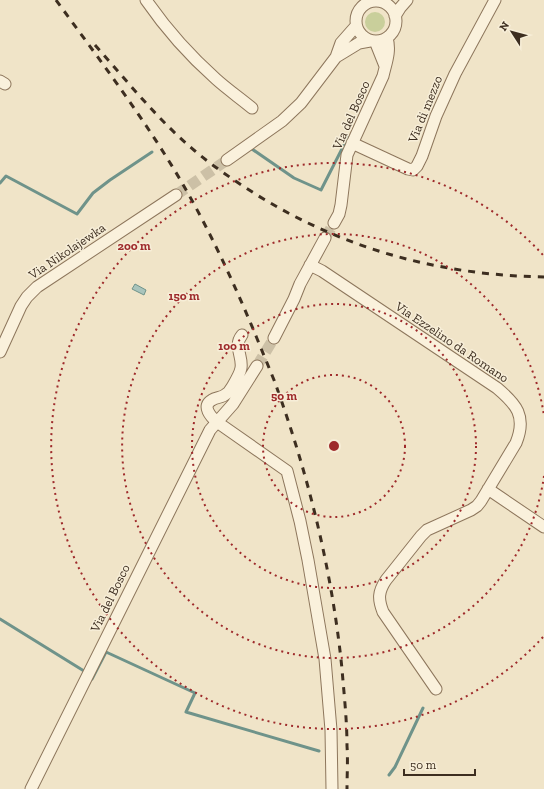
<svg xmlns="http://www.w3.org/2000/svg" width="544" height="789" font-family="'Zilla Slab',serif">
	<style>
		.green { fill: #c9cf9b }
		.water { fill: #a9c4bc; stroke: #6f938a }
		.lines { fill: none; stroke-linecap: round; stroke-linejoin: round }
		.stream { stroke: #6f938a; stroke-width: 3 }
		.minor-tunnel { stroke: #ccc0a6; stroke-width: 11; stroke-dasharray: 11 5.5; stroke-linecap: butt }
		.minor-casing { stroke: #8d765c; stroke-width: 13 }
		.minor { stroke: #faf1dc; stroke-width: 11 }
		.rail { stroke: #3d2e20; stroke-width: 3; stroke-dasharray: 7 7; stroke-linecap: butt }
		.ring { fill: none; stroke: #9e2a2b; stroke-width: 2; stroke-dasharray: 2 4 }
		.labels { text-anchor: middle; dominant-baseline: central; stroke-width: 3; stroke-linejoin: round; paint-order: stroke }
		.street-label { font-size: 13px; fill: #3d2e20; stroke: #f7eed8 }
		.centre { fill: #9e2a2b; stroke: #f7eed8; stroke-width: 2 }
		.ring-label { font-size: 12px; text-anchor: middle; font-weight: bold; fill: #9e2a2b; stroke: #f7eed8; stroke-width: 3; stroke-linejoin: round; paint-order: stroke }
	</style>
	<rect width="100%" height="100%" fill="#f0e4c8"/>
	<!-- green -->
	<path class="green" d="M365 22a10 10 0 1 1 20 0a10 10 0 1 1-20 0Z"/>
	<!-- water -->
	<path class="water" d="M135,284l11,6 -2,5 -12,-6z"/>
	<g class="lines">
		<!-- stream -->
		<path class="stream" d="M249,147l45,31 27,12 27,-53
			M0,183l6,-7 71,38 16,-21 17,-13 42,-28
			M0,619l84,52
			M92,679l14,-27 89,41 -9,19 133,39
			M389,775l6,-8 28,-59"/>
		<!-- minor-tunnel -->
		<path class="minor-tunnel" d="M176,195l51,-35
			M325,238l9,-15
			M257,366l17,-28"/>
		<!-- minor casing -->
		<g class="minor-casing">
			<path id="minor" d="M146,0c20,29 43,55 70,79 11,10 24,19 36,29
				M356 21a20 20 0 1 1 40 0a20 20 0 1 1-40 0Z
				M395,16l5,-8 7,-8
				M375,41l10,25
				M336,57l23,-14 11,-2
				M0,81l5,3
				M352,143l56,26 5,1 4,-4 5,-10 14,-40 19,-42 40,-74
				M227,160l55,-39 19,-18 35,-46 5,-14 15,-17
				M334,223l5,-9 2,-9 6,-50 36,-79c3,-13 8,-25 4,-38
				M310,265l12,6 175,117c19,16 30,28 19,55l-35,58 -4,5 -6,4 -44,20 -6,6 -35,44c-8,12 -8,19 -3,32l53,77
				M242,335c-9,11 1,21 -1,33 -1,6 -6,14 -9,19 -2,3 -4,6 -6,7 -4,4 -10,3 -14,6 -11,6 -1,17 5,22l70,49 13,50 8,39 17,99 6,71 1,59
				M274,338l20,-39 6,-15 25,-46
				M0,352l21,-46 6,-9 10,-10 139,-92
				M488,489l56,38
				M31,789l179,-359 23,-26 24,-38"/>
		</g>
		<!-- minor -->
		<use href="#minor" class="minor"/>
		<!-- rail -->
		<path class="rail" d="M56,0c43,59 88,118 125,181 29,50 53,102 75,155 6,15 12,29 18,44 34,93 58,190 68,289 2,25 5,51 5,77 1,14 0,29 0,43
			M95,45c32,36 63,75 100,106 19,16 40,30 62,44 89,55 183,80 287,82"/>
	</g>
	<!-- distance rings -->
	<g class="ring">
		<circle cx="334" cy="446" r="71"/>
		<circle cx="334" cy="446" r="142"/>
		<path d="M544 476A212 212 0 1 1 544 416"/>
		<path d="M543 637A283 283 0 1 1 543 255"/>
	</g>
	<g class="labels">
		<!-- street labels -->
		<g class="street-label">
			<text transform="translate(425 109) rotate(-68)">Via di mezzo</text>
			<text transform="translate(351 115) rotate(-66)">Via del Bosco</text>
			<text transform="translate(67 251) rotate(-34)">Via Nikolajewka</text>
			<text transform="translate(452 342) rotate(34)">Via Ezzelino da Romano</text>
			<text transform="translate(110 598) rotate(-64)">Via del Bosco</text>
		</g>
	</g>
	<circle cx="334" cy="446" r="6" class="centre"/>
	<g class="ring-label">
		<text x="134" y="250">200 m</text>
		<text x="184" y="300">150 m</text>
		<text x="234" y="350">100 m</text>
		<text x="284" y="400">50 m</text>
	</g>
	<!-- north arrow -->
	<g transform="translate(512 32) rotate(306)" stroke="#f7eed8" stroke-width="3" paint-order="stroke">
	<path d="M0-3L7 15L0 10L-7 15Z" fill="#3d2e20"/>
	<text y="-6" font-size="11" font-weight="bold" text-anchor="middle" fill="#3d2e20">N</text>
	</g>
	<!-- scale -->
	<path d="M404 769v6h71v-6" fill="none" stroke="#3d2e20" stroke-width="2"/>
	<text x="410" y="769" font-size="12" fill="#3d2e20" stroke="#f7eed8" stroke-width="3" paint-order="stroke">50 m</text>
</svg>
